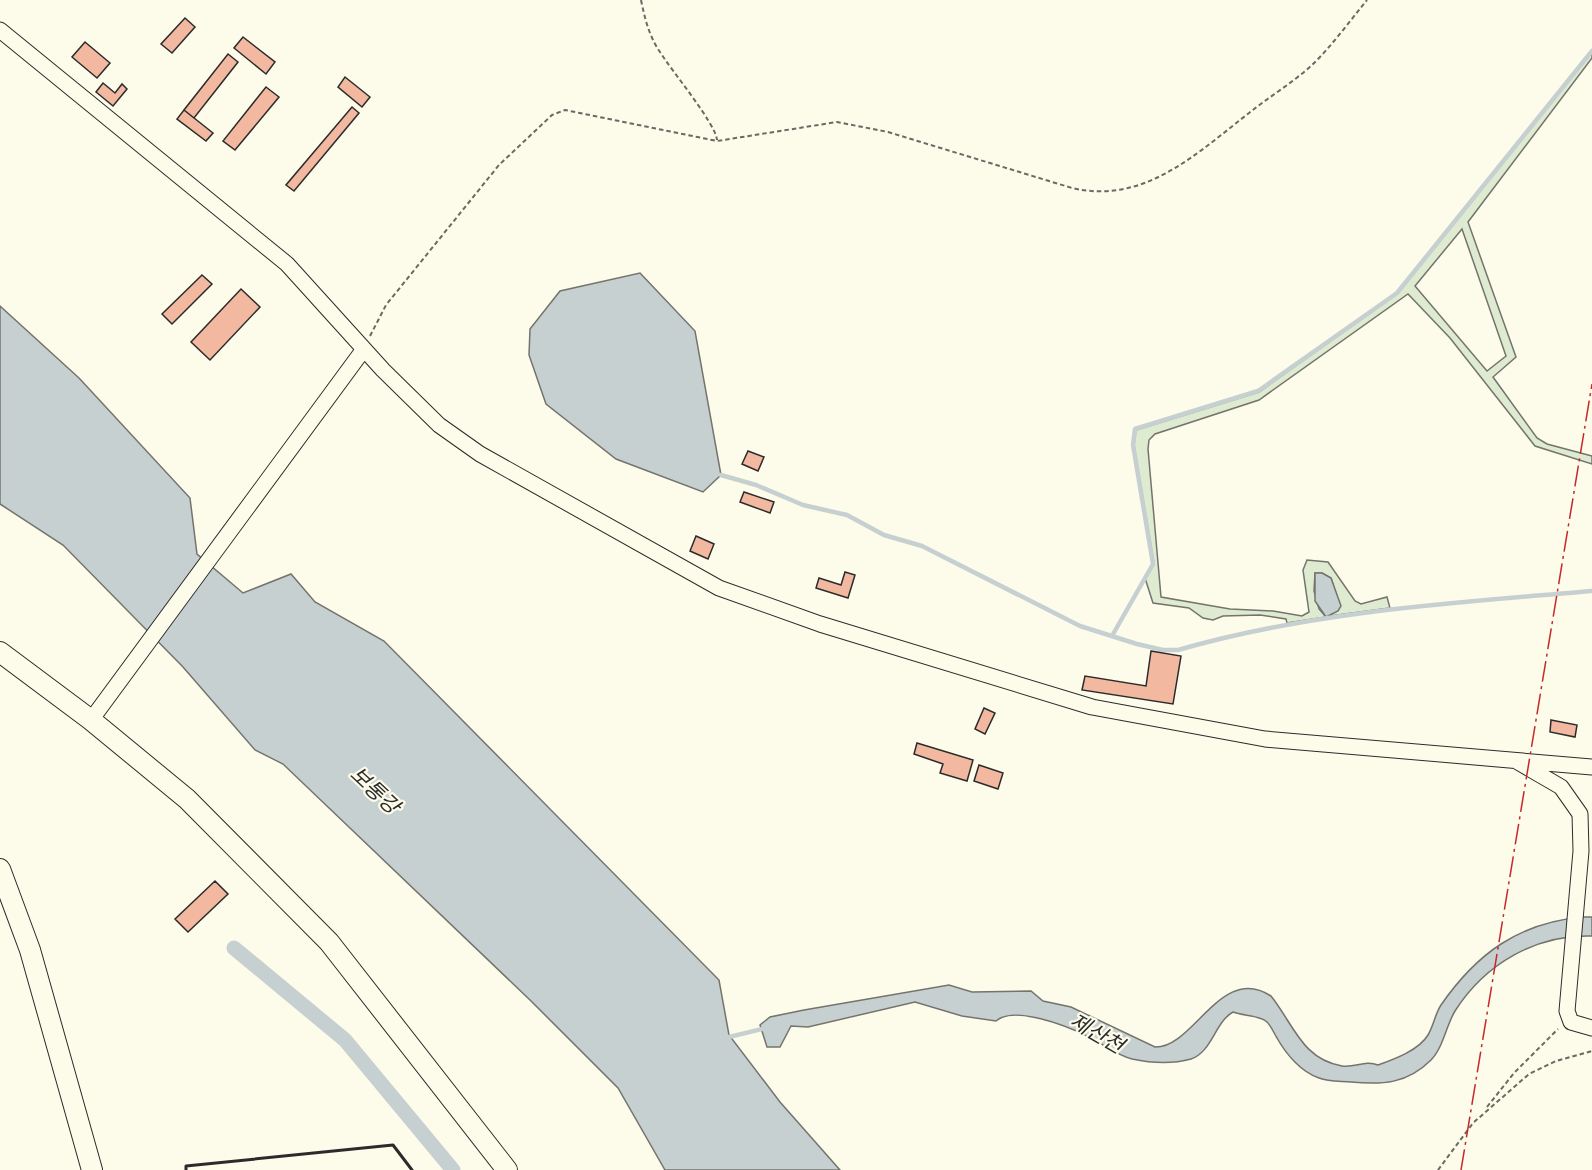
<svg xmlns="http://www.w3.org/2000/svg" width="1592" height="1170" font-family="'Public Sans','Noto Sans KR',sans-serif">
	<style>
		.green { fill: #deebd1; stroke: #74746e; stroke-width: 1.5; fill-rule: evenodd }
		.water { fill: #c7d0d0; stroke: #74746e; stroke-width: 1.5 }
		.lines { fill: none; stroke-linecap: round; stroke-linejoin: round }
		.stream { stroke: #c7d0d0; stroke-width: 4.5 }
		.canal { stroke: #c7d0d0; stroke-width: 15 }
		.building { fill: #f2b8a0; stroke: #2b2b2b; stroke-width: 1.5 }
		.minor-casing { stroke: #2b2b2b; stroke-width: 17 }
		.major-casing { stroke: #2b2b2b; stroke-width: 22 }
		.path { stroke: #6a6964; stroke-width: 2; stroke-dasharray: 4.5 3; stroke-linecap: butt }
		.minor { stroke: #fdfbea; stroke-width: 15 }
		.major { stroke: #fdfbea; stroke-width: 20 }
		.wall { stroke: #2b2b2b; stroke-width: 3 }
		.power { stroke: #c62828; stroke-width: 1.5; stroke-dasharray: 21 4.5 3 4.5; stroke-linecap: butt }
		.labels { text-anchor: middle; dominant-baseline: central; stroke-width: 4.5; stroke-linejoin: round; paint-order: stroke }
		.water-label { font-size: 21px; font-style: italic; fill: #2b2b2b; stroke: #fdfbea }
	</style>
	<rect width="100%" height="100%" fill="#fdfbea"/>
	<!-- green -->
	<path class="green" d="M1592,52v6l-124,164 48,135 -23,20 44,61 10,6 45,12v8l-57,-18 -85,-108 -42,-44 -149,106 -104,34 -6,6 -1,9 13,148 69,12 43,2 29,5 7,-4 -6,-42 4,-10 21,2 27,39 6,3 26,-7 3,11 -60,8 10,-10 -9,-28 -9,-5h-7l-1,18 5,18 7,8 -39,6 -1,-4 -26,-4 -37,1 -10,4 -10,-2 -14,-10 -36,-5 -8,-25 9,-14 -20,-119 2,-15 123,-38 138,-98zM1462,229l44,127 -19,15 -72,-85z"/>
	<!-- water -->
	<path class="water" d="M640,273l55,58 26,144 -18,17 -87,-33 -70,-55 -17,-49 1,-26 30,-38z
		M0,306l79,72 111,120 7,56 46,39 48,-19 24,28 69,39 335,339 10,55 51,67 60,68h-175l-47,-82 -88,-88 -247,-236 -28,-14 -72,-83 -120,-122 -63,-41z
		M1315,573h7l9,5 10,28 -3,5 -12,6 -11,-16z
		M1582,917h10v19c-56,-2 -107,28 -137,75 -9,15 -12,37 -24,49 -24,24 -49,25 -80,22 -10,-1 -22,0 -32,-4 -18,-6 -33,-24 -42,-40 -3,-5 -6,-12 -10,-16 -7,-7 -24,-6 -34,-10 -18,10 -21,40 -42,47 -18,5 -40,4 -59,0 -16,-4 -30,-16 -45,-23 -20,-10 -73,-31 -91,-15l-34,-5 -47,-14 -107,25 -17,-1 -11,21h-13l-7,-22 10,-8 34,-7 145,-25 23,7 59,-1 12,10 28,6 84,40c39,1 66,-84 116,-51 23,29 31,63 71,70 13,2 23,-6 36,-1 17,-6 41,-15 50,-30 6,-10 7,-21 13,-30 36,-52 78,-82 141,-88z"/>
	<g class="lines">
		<!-- stream -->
		<path class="stream" d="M721,475l35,10 47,20 44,10 37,20 38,11 158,80 57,18 26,6h15c135,-39 275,-47 414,-59
			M1112,636l41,-72 -20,-119 2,-16 123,-38 139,-98 195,-242
			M725,1038l41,-10"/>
		<!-- canal -->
		<path class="canal" d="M234,948l111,92 108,130"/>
	</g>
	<!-- building -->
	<path class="building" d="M185,18l10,9 -23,26 -11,-9z
		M243,37l32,25 -9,12 -32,-26z
		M85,42l25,21 -13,15 -25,-21z
		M228,54l10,8 -44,56 -10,-8z
		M345,77l25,20 -8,10 -24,-20z
		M103,83l12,10 7,-9 5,5 -14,17 -17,-14z
		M266,87l13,10 -44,53 -12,-9z
		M352,107l7,6 -65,78 -8,-6z
		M184,110l29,23 -7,8 -29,-22z
		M202,275l10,9 -40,40 -10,-10z
		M241,289l19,18 -50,53 -19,-18z
		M748,451l16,6 -6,14 -16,-7z
		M744,492l30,10 -4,11 -30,-11z
		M696,536l18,8 -6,15 -18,-8z
		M845,572l10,3 -7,23 -32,-10 3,-10 22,7z
		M1151,651l30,5 -8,48 -91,-14 3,-14 61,10z
		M984,708l11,5 -10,21 -10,-5z
		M1551,720l26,5 -2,12 -25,-5z
		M917,743l56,17 -6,21 -27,-8 3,-9 -29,-10z
		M979,765l24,8 -5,16 -24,-8z
		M215,881l13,13 -40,38 -13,-13z"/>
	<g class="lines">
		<!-- minor casing -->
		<g class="minor-casing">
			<path id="minor" d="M0,30l287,234 96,106 56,55 41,29 239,134 101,36 272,83 173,32 327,28
				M91,720l273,-371
				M1518,762l43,25 19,27 1,37 -14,160 4,11 21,6"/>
		</g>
		<!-- major casing -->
		<g class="major-casing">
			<path id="major" d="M0,652l91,68 96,79 142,143 178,228
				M0,869l30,81 62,220"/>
		</g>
		<!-- path -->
		<path class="path" d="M641,0c4,19 8,36 19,52 11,18 56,72 57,88
			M370,336l16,-31 113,-140 53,-50 13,-5 152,31 120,-19 51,10 184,56c72,17 124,-34 177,-75 20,-16 43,-30 62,-47 20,-19 38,-44 56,-66
			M1487,1107l27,-34 44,-44
			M1438,1170l35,-47 56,-49 27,-13 36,-10"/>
		<!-- minor -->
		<use href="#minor" class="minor"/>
		<!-- major -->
		<use href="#major" class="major"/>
		<!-- wall -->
		<path class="wall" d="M186,1170v-4l207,-21 19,25"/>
		<!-- power -->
		<path class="power" d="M1461,1170l131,-786"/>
	</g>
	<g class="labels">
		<!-- water labels -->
		<g class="water-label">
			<text transform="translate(375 790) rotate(43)">보통강</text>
			<text transform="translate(1097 1033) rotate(30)">제산천</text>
		</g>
	</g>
</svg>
